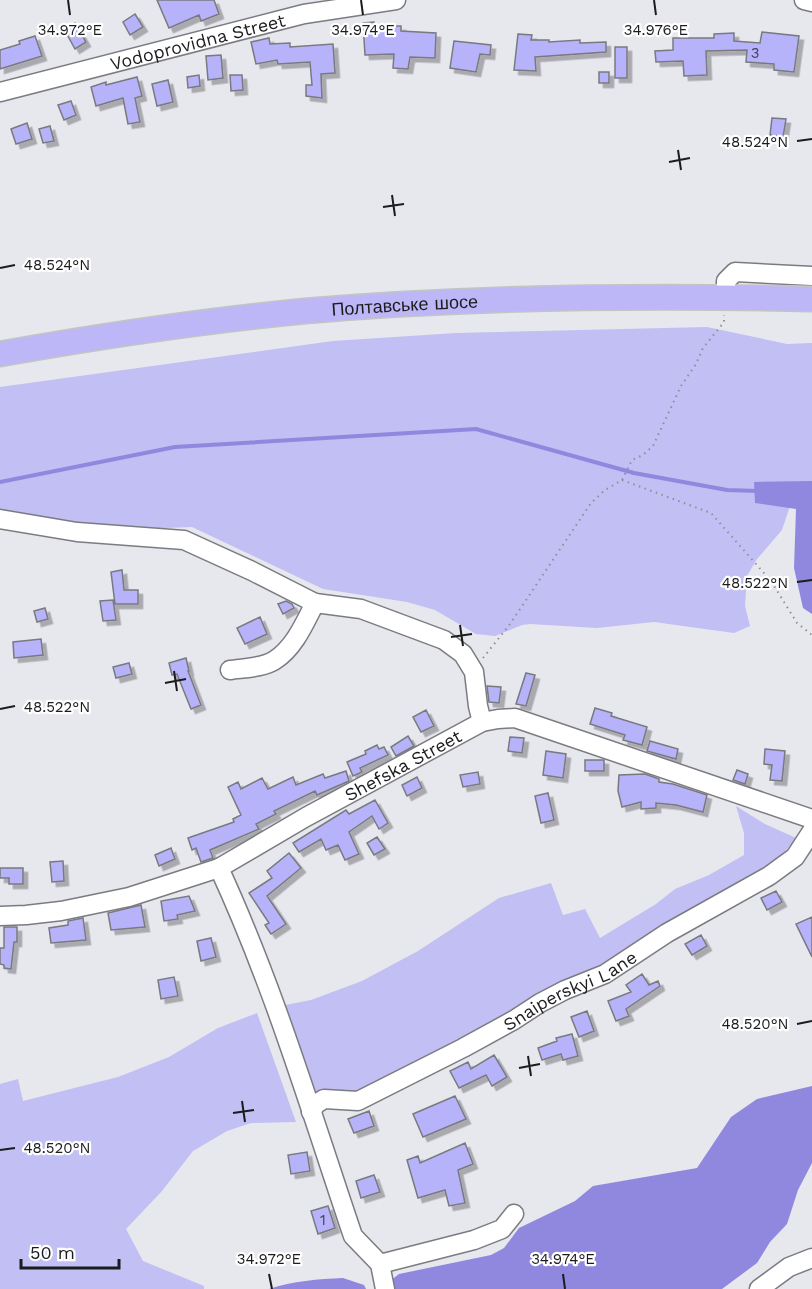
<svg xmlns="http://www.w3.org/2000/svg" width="812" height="1289" font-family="'Work Sans',sans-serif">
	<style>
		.green { fill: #c1bff3 }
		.water { fill: #9088de }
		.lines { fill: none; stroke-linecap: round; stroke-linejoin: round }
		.stream { stroke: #9088de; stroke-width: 4 }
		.building { fill: #b7b3fa; stroke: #797980; stroke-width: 1.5; filter: url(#shadow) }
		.minor-casing { stroke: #7b7b82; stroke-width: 21 }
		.major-casing { stroke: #c4c4c5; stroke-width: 27 }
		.path { stroke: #8f8f94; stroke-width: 2; stroke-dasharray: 1.5 4.5; stroke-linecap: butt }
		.minor { stroke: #fff; stroke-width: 18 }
		.major { stroke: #bdb6f7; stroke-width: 24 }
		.ticks { fill: none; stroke: #1c1c1f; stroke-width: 2 }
		.labels { text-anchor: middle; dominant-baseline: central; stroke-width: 4.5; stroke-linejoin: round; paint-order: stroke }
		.number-label { font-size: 15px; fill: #434256 }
		.street-label { font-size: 18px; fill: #1c1c1f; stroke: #fff }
		.ticks-label { font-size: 15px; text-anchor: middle; fill: #1c1c1f; stroke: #fff; stroke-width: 4.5; stroke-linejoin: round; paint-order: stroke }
	</style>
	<defs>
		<filter id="shadow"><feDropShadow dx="4.5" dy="4.5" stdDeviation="0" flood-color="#0004"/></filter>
	</defs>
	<rect width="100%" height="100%" fill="#e7e7ee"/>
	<!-- green -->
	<path class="green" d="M707,327l80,17 25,-1v138l-20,19 -10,30 -25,29 -10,17 -2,30 5,20 -16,7 -80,-11 -57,6 -67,-4 -8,1 -27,11 -19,-2 -41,-24 -28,-8 -84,-13 -131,-62 -54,2 -138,-15v-127l333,-46 123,-8z
		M736,806l29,18 31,14 -21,26 -159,96 -261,139h-50l-30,-92 36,-7 51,-19 56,-30 81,-53 52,-15 12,32 22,-6 15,29 56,-34 19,-15 34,-14 35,-20v-22z
		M257,1013l39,109 -45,1 -24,8 -34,20 -31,40 -36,38 17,32 61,25v3h-204v-205l18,-5 5,22 95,-24 51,-20 49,-29z"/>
	<!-- water -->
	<path class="water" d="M812,481v133l-9,-6 -9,-40 2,-59 -41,-6 -1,-21z
		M812,1086v77l-14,27 -11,34 -17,18 -13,21 -35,26h-330l-2,-8 9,-7 92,-19 13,-7 15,-20 56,-27 18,-15 104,-18 34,-51 26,-18z
		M343,1278l21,7 2,4h-97c24,-8 49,-10 74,-11z"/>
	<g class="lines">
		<!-- stream -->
		<path class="stream" d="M0,482l175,-35 301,-18 158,44 93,17 31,1"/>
	</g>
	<!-- building -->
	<path class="building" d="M157,0h57l5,14 -18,7 -2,-6 -30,13z
		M135,14l8,13 -13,8 -7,-13z
		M374,22l1,4h26v5l35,2 -1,25 -25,-1 -2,12 -15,-1 1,-14 -29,1 -2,-32z
		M75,23l11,19 -11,7 -11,-20z
		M762,32l37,4 -5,36 -20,-2v-6l-28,-2 1,-12 -41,1 1,24 -23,1 -1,-15 -27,1 -1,-11 18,-1v-12h41v-4l20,-1v8l26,2z
		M518,34l14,1 -1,5h18v2l31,-2v3l26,-1v10l-71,5 1,14 -22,-1z
		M35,36l7,20 -42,13v-19l20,-6 -1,-3z
		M269,38l1,6 20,-1v4l43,-3 2,29 -14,1 1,24 -16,-2v-11h6l-2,-23 -32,2 -1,-4 -21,4 -5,-22z
		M454,41l37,4 -1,10 -10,-1 -4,18 -26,-4z
		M615,47h12v31h-12z
		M221,55l2,23 -15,2 -2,-24z
		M599,72h10v11h-10z
		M199,75l1,11 -12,2 -1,-11z
		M230,75h12l1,15 -12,1z
		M137,77l5,19 -7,2 5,24 -12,2 -5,-26 -27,8 -5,-19 15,-5v3z
		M168,80l5,22 -16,4 -5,-22z
		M71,101l5,14 -12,5 -6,-15z
		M772,118l14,1 -3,18 -13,-2z
		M27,123l5,16 -16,5 -5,-15z
		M50,126l4,15 -11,2 -4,-14z
		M122,570l2,20h14v14h-23l-4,-32z
		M113,600l3,20 -13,1 -3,-20z
		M286,601l6,3 2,4 -11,6 -5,-10z
		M45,608l3,11 -11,3 -3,-11z
		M260,617l7,17 -22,10 -8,-16z
		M41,639l2,16 -29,3 -1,-16z
		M186,658l3,13h-1l13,34 -10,4 -14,-35 -5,1 -3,-12z
		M129,663l3,11 -16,4 -3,-11z
		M526,673l9,2 -9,31 -10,-2z
		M487,686l14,1 -2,16 -10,-1z
		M595,708l17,5 -1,3 36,11 -5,18 -19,-5 2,-5 -35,-11z
		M426,710l8,16 -13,6 -8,-15z
		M408,736l6,10 -18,10 -5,-9z
		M510,737l14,1 -2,15 -14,-2z
		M650,741l28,8 -2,10 -29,-8z
		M377,745l2,4 5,-2 4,8 -28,13 2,4 -9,4 -6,-14 19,-8 -1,-3z
		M765,749l20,2 -3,30 -12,-1 2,-15 -8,-1z
		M546,751l20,3 -3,24 -20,-3z
		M585,760h19v11h-19z
		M737,770l11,4 -3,10 -12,-4z
		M346,771l3,10 -32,14 -2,-4 -41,20 2,3 -20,10 3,5 -49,21 3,8 -12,4 -5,-14 -4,2 -4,-12 46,-16 -1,-3 8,-4 -13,-28 10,-5 3,7 21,-11 6,11 25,-12 3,8 27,-11 2,4z
		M478,772l2,12 -17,3 -3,-12z
		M645,774l14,5v3l14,2 34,11 -4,17 -27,-7 -20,-2v5l-15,1v-7l-19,5 -4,-16 1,-16z
		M417,777l5,11 -15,8 -5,-11z
		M548,793l6,27 -13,3 -6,-27z
		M375,800l13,23 -9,6 -7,-13 -23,16 10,22 -14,6 -7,-15 -12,5 -5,-11 -22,13 -6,-9 53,-33 3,4z
		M377,837l8,12 -11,6 -7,-12z
		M171,848l4,11 -16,7 -4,-11z
		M289,853l12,15 -34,28 19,28 -15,10 -6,-9 4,-2 -20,-30 23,-15 -5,-7z
		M63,861l1,20 -12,1 -2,-20z
		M0,868h23v16h-14v-6h-9z
		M776,891l6,11 -15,8 -6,-12z
		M189,896l6,15 -18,4 1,4 -14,2 -3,-20z
		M141,905l4,22 -34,3 -3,-17z
		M812,917v40l-16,-33z
		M83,918l3,22 -35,3 -2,-15 19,-3v-4z
		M4,927h13v15h-3l-3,27 -7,-1v-3l-4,-1v-16h4z
		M701,935l6,11 -15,9 -7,-11z
		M211,938l5,19 -15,4 -4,-20z
		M642,974l7,11 9,-4 2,5 -34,23 3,7 -13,5 -8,-20 23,-9 -5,-7z
		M174,977l4,19 -17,3 -3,-19z
		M587,1011l7,20 -15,6 -8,-20z
		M572,1034l6,22 -15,4 -2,-6 -19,6 -4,-12 19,-7 -1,-3z
		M494,1055l13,22 -15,9 -6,-11 -27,13 -9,-17 18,-9 3,7z
		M455,1096l11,23 -43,18 -10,-23z
		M369,1111l5,15 -20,7 -6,-14z
		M465,1143l8,21 -15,6 7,33 -16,3 -4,-16 -27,8 -11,-38 11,-4 2,7z
		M307,1152l3,19 -19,3 -3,-19z
		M374,1175l6,17 -19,6 -5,-17z
		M328,1206l7,22 -17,6 -7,-23z"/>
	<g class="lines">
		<!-- minor casing -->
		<g class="minor-casing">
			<g id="minor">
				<path d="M804,0l8,2"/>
				<path id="s1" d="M0,92l304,-78 92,-14"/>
				<path d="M726,297v-16l9,-9 77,4"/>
				<path d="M0,519l77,13 107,8 68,31 63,32 46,6 83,31 19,14 11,18 4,34 4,16"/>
				<path d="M230,670c14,-2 33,-2 45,-10 20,-13 30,-38 40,-57"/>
				<path d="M219,868c55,119 92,244 134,368l27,28 5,25"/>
				<path id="s2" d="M0,916l26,-1 35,-4 68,-14 90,-29 87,-51 176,-95 16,-3 17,-1 297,101"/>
				<path id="s3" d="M311,1112l5,-8 8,-5 34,2 105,-53 51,-28 26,-17 25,-13 40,-16 62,-41 102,-57 26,-19 17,-26"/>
				<path d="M380,1264l94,-24 28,-11 12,-15"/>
				<path d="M759,1289l30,-22 23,-9"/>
			</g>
		</g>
		<!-- major casing -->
		<g class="major-casing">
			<g id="major">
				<path id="s4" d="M0,354c101,-18 202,-33 305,-43 167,-14 340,-16 507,-12"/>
			</g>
		</g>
		<!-- path -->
		<path class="path" d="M622,480l89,33 60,68 26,42 15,12
			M483,658l27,-34 81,-121 14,-13 17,-10 10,-20 11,-5 10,-9 28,-60 15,-22 7,-16 21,-26v-7"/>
		<!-- minor -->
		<use href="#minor" class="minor"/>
		<!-- major -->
		<use href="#major" class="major"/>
	</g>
	<!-- ticks -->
	<path class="ticks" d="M68,0l2,15M361,0l2,15M654,0l2,15M797,141l15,-2M678,150l3,20M669,162l21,-4M392,195l3,21M383,207l21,-3M0,268l15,-3M797,582l15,-2M460,625l3,21M451,637l21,-3M174,671l3,20M165,683l21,-4M0,709l15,-3M797,1024l15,-3M528,1056l3,20M519,1068l21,-4M242,1101l3,21M233,1113l21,-3M0,1150l15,-2M269,1274l3,15M563,1274l2,15"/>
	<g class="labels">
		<!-- number labels -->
		<g class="number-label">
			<text x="755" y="53">3</text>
			<text x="323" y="1220">1</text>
		</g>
		<!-- street labels -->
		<g class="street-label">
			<text stroke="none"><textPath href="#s1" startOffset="204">Vodoprovidna Street</textPath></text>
			<text stroke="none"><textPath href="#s4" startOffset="408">Полтавське шосе</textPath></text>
			<text stroke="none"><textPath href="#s2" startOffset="436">Shefska Street</textPath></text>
			<text stroke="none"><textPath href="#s3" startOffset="292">Snaiperskyi Lane</textPath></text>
		</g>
	</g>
	<g class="ticks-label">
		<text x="70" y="35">34.972°E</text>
		<text x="363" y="35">34.974°E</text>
		<text x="656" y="35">34.976°E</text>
		<text x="755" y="147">48.524°N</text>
		<text x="57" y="270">48.524°N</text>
		<text x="755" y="588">48.522°N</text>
		<text x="57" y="712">48.522°N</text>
		<text x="755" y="1029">48.520°N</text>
		<text x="57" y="1153">48.520°N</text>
		<text x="269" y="1264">34.972°E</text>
		<text x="563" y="1264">34.974°E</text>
	</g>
	<!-- scale -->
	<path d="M21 1259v9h98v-9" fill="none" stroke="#1c1c1f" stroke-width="3"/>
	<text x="30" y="1259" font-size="18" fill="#1c1c1f" stroke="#ffffff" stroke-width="4.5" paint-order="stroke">50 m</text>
</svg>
